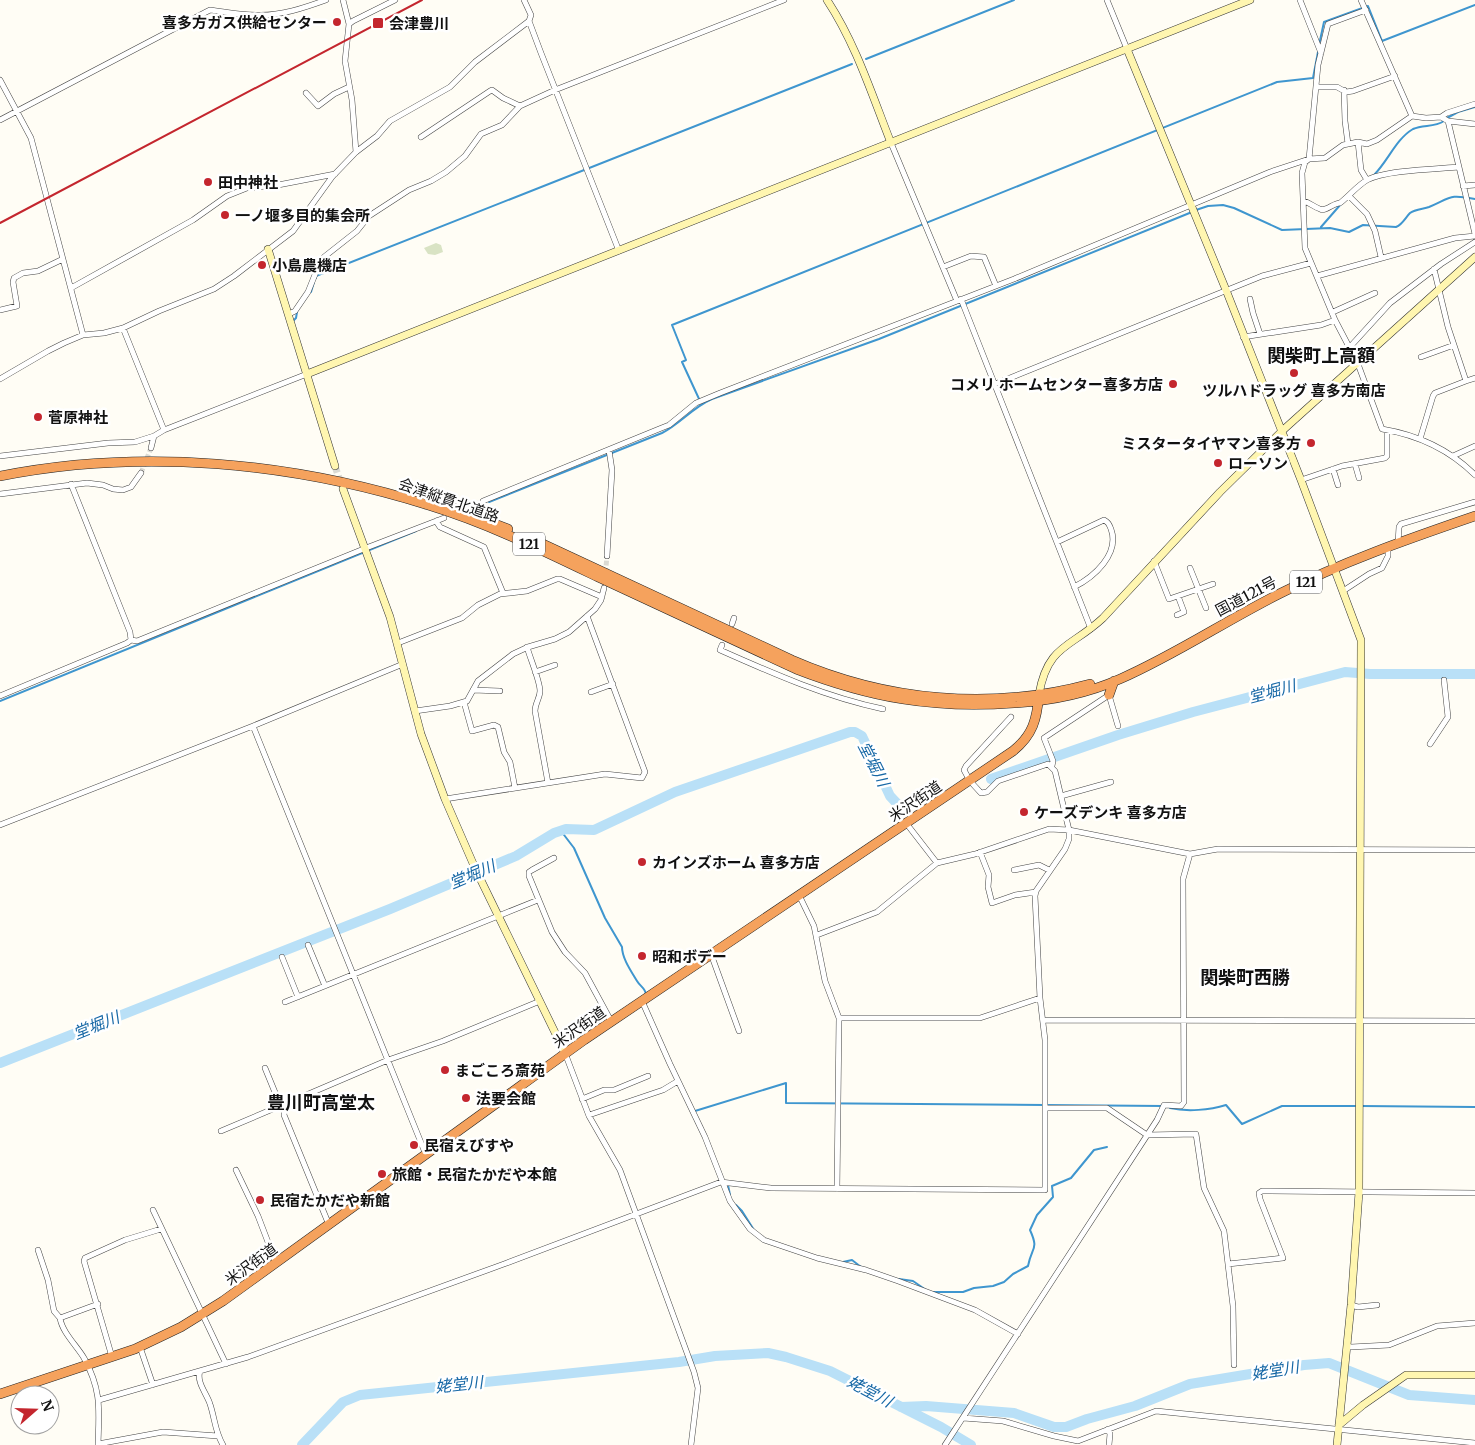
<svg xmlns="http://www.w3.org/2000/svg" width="1475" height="1445" font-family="Merriweather,'Noto Sans JP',serif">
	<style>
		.cemetery { fill: #d9e3c4 }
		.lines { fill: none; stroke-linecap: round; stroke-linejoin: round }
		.stream { stroke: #3f96cf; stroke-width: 2 }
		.river { stroke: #b9e0f7; stroke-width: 10 }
		.street-tunnel { stroke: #dbdad3; stroke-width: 5; stroke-dasharray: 5 2.5; stroke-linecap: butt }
		.secondary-tunnel { stroke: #dbdad3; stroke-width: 7; stroke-dasharray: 7 3.5; stroke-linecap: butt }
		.street-casing { stroke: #444; stroke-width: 6 }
		.secondary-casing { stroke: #333; stroke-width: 8 }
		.highway-casing { stroke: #222; stroke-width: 10 }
		.street { stroke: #fff; stroke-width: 5 }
		.secondary { stroke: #fff6b0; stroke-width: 7 }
		.highway { stroke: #f5a25d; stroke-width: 9 }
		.rail { stroke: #c4262e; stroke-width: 2 }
		.poi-dot { fill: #c4262e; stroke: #fff; stroke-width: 2 }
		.labels { text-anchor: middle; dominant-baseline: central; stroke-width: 5; stroke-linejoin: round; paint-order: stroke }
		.shield { fill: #fff; stroke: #585858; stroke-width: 1 }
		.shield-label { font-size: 14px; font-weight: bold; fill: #111 }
		.poi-label { font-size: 15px; font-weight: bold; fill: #111; stroke: #fff; text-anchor: start }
		.street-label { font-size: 15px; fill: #111; stroke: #fff }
		.water-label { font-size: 16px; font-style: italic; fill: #1768a6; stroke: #fff }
		.quarter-label { font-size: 18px; font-weight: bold; fill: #111; stroke: #fff }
	</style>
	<rect width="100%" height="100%" fill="#fffdf5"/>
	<!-- cemetery -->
	<path class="cemetery" d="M436,243l5,2 2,7 -8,3 -7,-1 -4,-6z"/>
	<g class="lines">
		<!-- stream -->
		<path class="stream" d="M1319,45l5,-23 44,-16 14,35 93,-36
			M866,59l148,-59
			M1447,118l11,-6 17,-5
			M1374,175c14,-14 22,-36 39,-46 10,-5 21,-1 31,-8
			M1196,210l12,-4 15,-1 11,3 48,22 48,-2 19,4 14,-7 33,2c7,-3 9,-9 14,-14 5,-4 14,-4 19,-6 23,-10 20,-13 46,-8
			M1321,227l20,-23
			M316,278v-2l536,-212
			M311,292l3,-10
			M293,321l3,-3 1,-6
			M700,401l-18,-39 4,-2 -14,-35 605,-243 36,-4 5,-26
			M489,502l173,-69c18,-9 31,-26 50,-34l167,-60 313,-127
			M0,701l416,-170
			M561,831l13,17 31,70 17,29c0,11 9,24 15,34 3,5 8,7 9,13
			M1361,1106l114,1
			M1170,1108c17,4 40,2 56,-3l16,19 40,-18h74
			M695,1111l91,-28v20l377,3
			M728,1185l2,10
			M736,1205l6,6 12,19
			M843,1262l9,-2 9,7
			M899,1279l14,2 13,9
			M932,1292h31l11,-4 19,-2 11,-4 9,-8 15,-8c4,-20 11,-16 2,-36l7,-15 16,-18 -1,-11 19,-8 23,-28 13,-3"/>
		<!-- river -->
		<path class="river" d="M991,779l127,-44 75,-23 152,-40 25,2h105
			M0,1063l390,-154 126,-53 38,-23 12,-4 28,1 81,-38 175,-60h5l7,4 28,60 15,16
			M901,1407l25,-1 88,7 40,14h12l21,-8 48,-13 55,-22 114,-19 25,-2 80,32 66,5
			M302,1445l41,-43 17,-7 319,-33 36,-6 53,-3 18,4 44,14 111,56 30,18"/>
		<!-- street-tunnel -->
		<path class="street-tunnel" d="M141,473l10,-25
			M461,511l22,-10
			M604,588l3,-32"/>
		<!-- secondary-tunnel -->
		<path class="secondary-tunnel" d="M335,466l6,18"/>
		<!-- street casing -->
		<g class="street-casing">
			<path id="street" d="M343,0l6,24 -4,37 7,39 4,52
				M524,0l7,15 -2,6 12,32 78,198
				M1107,0l20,49
				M1300,0l21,53
				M1361,0l51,116
				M1366,10l-38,14 -10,41 -9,94 -4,3 -3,11 3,75 30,72 23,44 24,65c36,6 67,20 93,46
				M349,24l4,-3 42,-21
				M0,80l31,58 52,197
				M1317,87h20l9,5 7,-1 42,-15
				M1344,90l1,31 3,23
				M306,93l12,13 16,-12 15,-7
				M1441,117l6,-4 28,-9
				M0,120l206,-108 4,-2c16,2 32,5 47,5 23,1 47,-7 69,-15
				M1448,121l27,113
				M421,137l69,-46 2,-1 11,8 17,8
				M1358,142l3,28 6,10
				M891,143l66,158
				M1463,186l12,-1
				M1349,196l18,18 8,17 6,26
				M1304,201c6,2 10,6 16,8 6,3 13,-6 20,-6 9,-7 17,-17 27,-23 18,-10 69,-11 92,-13
				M943,267l28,-11 13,1 12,29
				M1317,276l138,-38 20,-2
				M71,288l122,-68 34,-24 20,-8 31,-3 57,-11
				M961,299l130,330
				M1250,299l3,14 7,21
				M0,310l17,-4 -4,-24 1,-4 9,-5 15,-2 25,-12
				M1333,312l42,-19
				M289,314l6,-3 13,-19 12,-30 4,-5 33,-26 12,-15 40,-26 22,-9 15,-9 19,-16 16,-22 21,-9 18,-19 35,-16 229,-90
				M123,328l41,102
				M1243,337l78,-12 14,-5
				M1349,348l41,-45 51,-39 34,-22
				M1421,357l33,-12
				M0,379l48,-28 16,-8 19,-8 21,-2 19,-5 36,-17 55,-22 20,-13 59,-45 39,-54 24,-25 21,-16 13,-15 60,-34 25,-25 54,-41
				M1466,381l9,-3
				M995,384l267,-108 49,-13
				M1420,439l13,-43 2,-3 31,-12 -18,-54 -14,-58
				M151,448l3,-12 10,-6 143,-56
				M0,456l108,-13 27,-1 19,-6
				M1453,456l22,-10
				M1355,464l4,14
				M1333,469l5,16
				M1301,480l41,-14 43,-8 2,-2v-26
				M0,494l87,-11 16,2 10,4 10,1 8,-3 10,-14
				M483,501l176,-72 10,-4 27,-22 24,-10 294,-114 256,-107 39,-13 16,-1 18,-13 15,-3 9,2 10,-4 35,-24 14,2 15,-1 7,4 27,3
				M436,521l4,6 44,20 19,46
				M1057,542l47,-22c4,2 5,4 7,9 9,25 -17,48 -37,58
				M1398,543l1,-16 2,-3 74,-22
				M607,556l5,-86 -3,-20
				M1154,561l15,38 44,-15
				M1190,568l16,40
				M1343,591l26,-17 13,-6 6,-12v-10
				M1177,615l7,-3 -6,-16
				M732,624l2,-6
				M131,640l6,1 229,-93 78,-30
				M398,643l64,-25 16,-13 22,-11 27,-3 30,-12h3l42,18
				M722,645l-2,5c54,24 106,47 163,59
				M527,647c3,11 13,34 13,44 0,7 -5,12 -5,20l13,72
				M535,672l20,-7
				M473,690l27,1
				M591,692l22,-8
				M0,696l127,-53 4,-3 -1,-8 -59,-148
				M464,702l8,29 22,-6 4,2 6,25 6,10 5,26
				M415,711l35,-5 17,-5 11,-20 35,-27 15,-7 27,-8 14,-7 26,-23 6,-9 3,-12
				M253,726l173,429
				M1430,744l18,-27 -4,-37
				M1052,766l1,-5 -9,-23 65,-43 9,31
				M1061,796l50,-14
				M445,799l160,-25 37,4 3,-6 -58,-156
				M906,823l31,40
				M0,825l253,-99 150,-62
				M980,852l9,23 -1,12 4,16 23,-8 21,-3
				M554,858l-22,12 -3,2v4l23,56 13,20 20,21 26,48
				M1014,870l25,-5 10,5
				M799,895l15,31 11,55 14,37 -2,171
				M817,935l60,-23 60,-49 38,-9 74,-25 20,1 121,24 28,-5 257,1
				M308,945l17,41
				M711,954l28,77
				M282,957l16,40
				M642,1001l28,63 35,73 25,64 20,28 14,11 53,18 49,12 32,11 77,29 43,24
				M285,1002l253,-102
				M839,1018h141l60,-20
				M1043,1020l432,1
				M565,1053l24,63 31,54 74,202 4,16 -7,57
				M265,1068l16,39
				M582,1099l22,-9h10l34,-14
				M1046,1108h61l40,27 49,-1 8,54 20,43 9,75 1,59
				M589,1115l74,-25 15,-9
				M221,1131l59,-25
				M236,1170l22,46 18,47
				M153,1210l73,154
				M329,1225l-45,-110 1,-11 103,-44 55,-19 97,-40
				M38,1250l10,30 6,31 6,7
				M1228,1264l55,-6 -23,-59 -1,-6 3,-2 213,2
				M1351,1305l7,2 19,-2
				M1347,1346l4,1 38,-2 48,-19 38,-3
				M140,1347l13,38
				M112,1357l-28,-96 1,-3 40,-18 36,-11
				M200,1371c-4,11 7,23 10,33 5,15 5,28 13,41
				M99,1400l149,-43 256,-93 217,-82 50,6 274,2v-150l-5,-42 -5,-102 1,-5 29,-42 4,-10v-9l-14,-59 -7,-7 -50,17 -11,11 -6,1 -11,-12 -6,-11 2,-4 45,-49
				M963,1418l40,3 51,15 24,5 78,-30 319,32
				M1108,1429l2,5 -1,11
				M98,1444l65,-12 55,4
				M98,1445c1,-35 4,-54 -14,-87 -7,-12 -22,-26 -24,-40l38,-14
				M945,1445l212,-325 7,-15 17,1 3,-4 -1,-223 7,-25"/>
		</g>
		<!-- secondary casing -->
		<g class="secondary-casing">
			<path id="secondary" d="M827,0c29,44 45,95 64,143
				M1127,49l99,241 75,190 60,160 -2,552 -8,113 -14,140
				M268,249l67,217
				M307,374l943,-374
				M343,489l47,128 31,117 24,65 30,69 90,185
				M1039,694c9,-50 32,-46 64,-76l117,-126 62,-61 193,-174
				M1339,1425l24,-20 43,-30h69"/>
		</g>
		<!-- highway casing -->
		<g class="highway-casing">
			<path id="highway" d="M0,476c142,-28 291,-14 428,29 59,18 114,45 170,72 66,30 132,61 198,92 75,29 138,40 218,34 36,-2 72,-9 106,-24 55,-24 105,-58 159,-85 63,-32 129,-55 196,-78
				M448,506l60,23
				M543,544l249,116c94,41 198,51 298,24
				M1109,695l5,-14
				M0,1394l135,-45 46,-22 42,-26 361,-261 429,-289c20,-16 24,-32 26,-57"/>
		</g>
		<!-- street -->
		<use href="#street" class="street"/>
		<!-- secondary -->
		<use href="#secondary" class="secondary"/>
		<!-- highway -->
		<use href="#highway" class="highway"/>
		<!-- rail -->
		<path class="rail" d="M0,223l422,-223"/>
	</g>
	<!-- markers -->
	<g class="poi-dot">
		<circle cx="337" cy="22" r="5"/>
		<rect x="372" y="17" width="12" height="12" rx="2.5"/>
		<circle cx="208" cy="182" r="5"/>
		<circle cx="225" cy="215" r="5"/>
		<circle cx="262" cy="265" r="5"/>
		<circle cx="1294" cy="373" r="5"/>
		<circle cx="1173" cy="384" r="5"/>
		<circle cx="38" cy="417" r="5"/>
		<circle cx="1311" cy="443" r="5"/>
		<circle cx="1218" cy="463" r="5"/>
		<circle cx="1024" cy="812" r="5"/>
		<circle cx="642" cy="862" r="5"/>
		<circle cx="642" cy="956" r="5"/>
		<circle cx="445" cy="1070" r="5"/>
		<circle cx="466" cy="1098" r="5"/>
		<circle cx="414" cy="1145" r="5"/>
		<circle cx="382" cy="1174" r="5"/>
		<circle cx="260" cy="1200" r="5"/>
	</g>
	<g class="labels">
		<!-- shield labels -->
		<g class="shield">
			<rect x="513" y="532.5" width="32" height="23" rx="4"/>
			<rect x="1290" y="570.5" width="32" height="23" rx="4"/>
		</g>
		<g class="shield-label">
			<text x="529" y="544">121</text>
			<text x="1306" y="582">121</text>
		</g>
		<!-- poi labels -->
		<g class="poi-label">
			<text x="327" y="22" text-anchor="end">喜多方ガス供給センター</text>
			<text x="389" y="23">会津豊川</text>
			<text x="218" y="182">田中神社</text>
			<text x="235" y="215">一ノ堰多目的集会所</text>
			<text x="272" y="265">小島農機店</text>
			<text x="1163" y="384" text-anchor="end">コメリ ホームセンター喜多方店</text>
			<text x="1294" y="390" text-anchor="middle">ツルハドラッグ 喜多方南店</text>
			<text x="48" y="417">菅原神社</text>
			<text x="1301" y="443" text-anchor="end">ミスタータイヤマン喜多方</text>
			<text x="1228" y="463">ローソン</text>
			<text x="1034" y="812">ケーズデンキ 喜多方店</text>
			<text x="652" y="862">カインズホーム 喜多方店</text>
			<text x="652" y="956">昭和ボデー</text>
			<text x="455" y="1070">まごころ斎苑</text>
			<text x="476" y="1098">法要会館</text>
			<text x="424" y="1145">民宿えびすや</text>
			<text x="392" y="1174">旅館・民宿たかだや本館</text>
			<text x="270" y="1200">民宿たかだや新館</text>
		</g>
		<!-- street labels -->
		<g class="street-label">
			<text transform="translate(449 500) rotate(19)">会津縦貫北道路</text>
			<text transform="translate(1246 596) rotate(-28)">国道121号</text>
			<text transform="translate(915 801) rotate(-34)">米沢街道</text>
			<text transform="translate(579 1027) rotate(-35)">米沢街道</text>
			<text transform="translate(251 1264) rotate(-36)">米沢街道</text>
		</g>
		<!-- water labels -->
		<g class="water-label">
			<text transform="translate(1272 691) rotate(-15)">堂堀川</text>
			<text transform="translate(874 764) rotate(63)">堂堀川</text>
			<text transform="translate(472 874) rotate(-23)">堂堀川</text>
			<text transform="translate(96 1025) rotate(-22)">堂堀川</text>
			<text transform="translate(1275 1370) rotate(-9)">姥堂川</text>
			<text transform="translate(459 1384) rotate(-6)">姥堂川</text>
			<text transform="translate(870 1391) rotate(28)">姥堂川</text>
		</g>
		<!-- quarter labels -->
		<g class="quarter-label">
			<text x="1321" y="355">関柴町上高額</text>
			<text x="1245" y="977">関柴町西勝</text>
			<text x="321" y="1102">豊川町高堂太</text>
		</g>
	</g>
	<!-- north arrow -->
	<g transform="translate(35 1410) rotate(70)"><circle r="24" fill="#ffffff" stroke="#a0a0a0"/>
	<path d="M0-4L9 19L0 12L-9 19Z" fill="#c4262e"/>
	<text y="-8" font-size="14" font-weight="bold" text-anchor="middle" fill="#111111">N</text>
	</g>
</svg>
